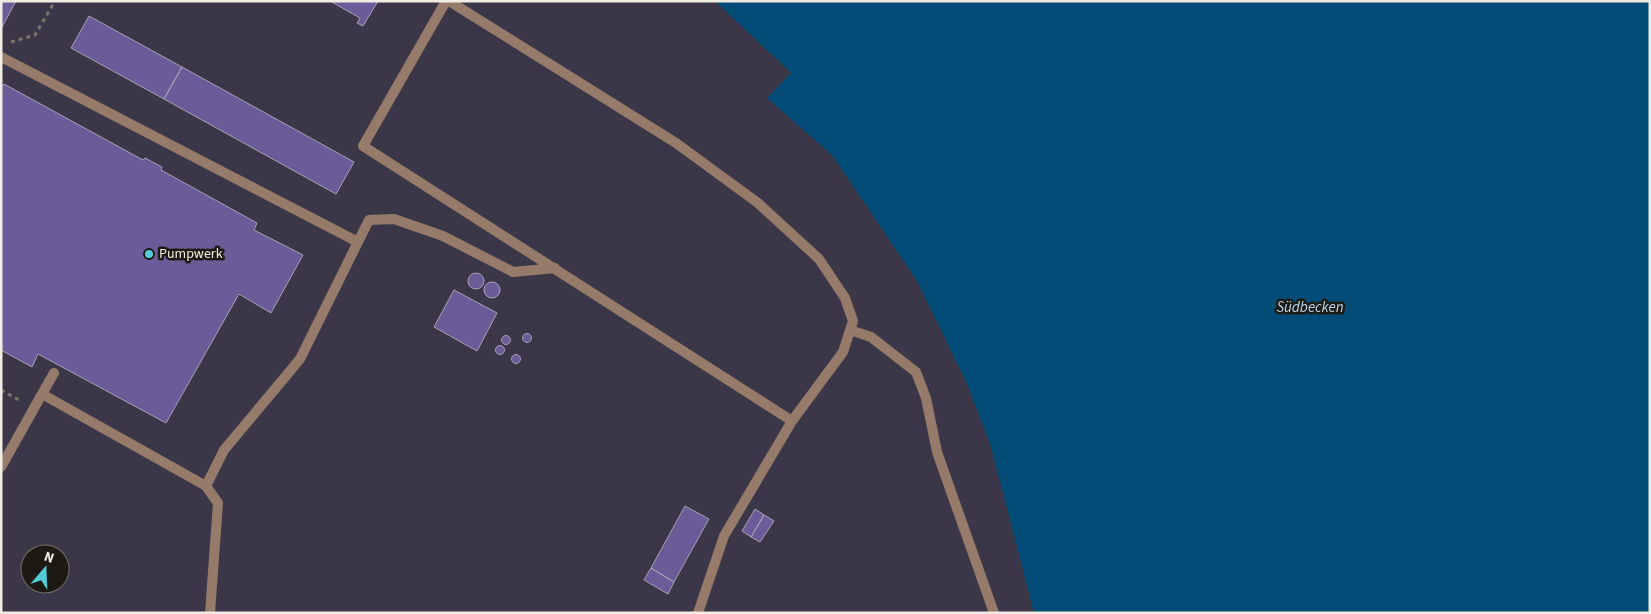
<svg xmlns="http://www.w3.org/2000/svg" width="1651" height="614" font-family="'Source Sans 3',sans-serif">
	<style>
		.industrial { fill: #3c3748; fill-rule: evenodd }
		.water { fill: #034c77 }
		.building { fill: #6b5b98; stroke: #a6a3b4 }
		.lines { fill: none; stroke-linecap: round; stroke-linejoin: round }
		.path { stroke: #7b7569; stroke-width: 3; stroke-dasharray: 4 4; stroke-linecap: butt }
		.lane { stroke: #977b6a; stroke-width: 10 }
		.poi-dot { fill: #52ccd6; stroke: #1d1a14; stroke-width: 2 }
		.labels { text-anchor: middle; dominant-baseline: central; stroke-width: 5; stroke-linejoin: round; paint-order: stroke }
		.poi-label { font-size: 14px; fill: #f1ede4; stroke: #1d1a14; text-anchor: start }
		.water-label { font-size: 15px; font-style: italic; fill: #b6d6f1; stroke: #1d1a14 }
	</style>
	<rect width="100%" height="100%" fill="#393224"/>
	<!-- industrial -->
	<path class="industrial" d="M1,1h714l76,72 -23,25 64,57 85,126 50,103 24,63 43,166h-1033zM30,554h30v30h-30z"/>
	<!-- water -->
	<path class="water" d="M715,1h935v612h-616l-43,-166 -24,-63 -50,-103 -85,-126 -65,-57 24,-25z"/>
	<!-- building -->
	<path class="building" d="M1,1h15l-15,28z
		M330,1h48l-15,25 -6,-3 3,-5z
		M89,16l93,51 -18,32 -93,-51z
		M182,67l172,95 -18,32 -172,-95z
		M4,84l139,76 2,-2 17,9 -1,3 96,53 -3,7 49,25 -32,58 -32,-19 -73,129 -128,-69 -6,13 -31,-17v-262z
		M468 281a8 8 0 1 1 16 0a8 8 0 1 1-16 0Z
		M484 290a8 8 0 1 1 16 0a8 8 0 1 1-16 0Z
		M454,290l43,23 -20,38 -43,-24z
		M522.5 338a4.5 4.5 0 1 1 9 0a4.5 4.5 0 1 1-9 0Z
		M501.5 340a4.5 4.5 0 1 1 9 0a4.5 4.5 0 1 1-9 0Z
		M495.5 350a4.5 4.5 0 1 1 9 0a4.5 4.5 0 1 1-9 0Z
		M511.5 359a4.5 4.5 0 1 1 9 0a4.5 4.5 0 1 1-9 0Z
		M685,506l24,13 -35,63 -23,-14z
		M755,509l9,6 -13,22 -9,-6z
		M764,515l10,6 -14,21 -9,-5z
		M651,568l23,14 -6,12 -24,-14z"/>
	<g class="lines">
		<!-- path -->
		<path class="path" d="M11,42l24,-7 20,-34
			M1,390l18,10"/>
		<!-- lane -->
		<path class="lane" d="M446,1l-83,145 429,275
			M449,1l227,142 82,60 61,56 26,39 8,23 -10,31 -51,69 -68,115 -26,77
			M1,57l357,185 -58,117 -76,91 -18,36
			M358,242l11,-22 25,-1 49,17 70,36 42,-4
			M850,330l21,7 45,35 10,26 11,54 57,161
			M42,394l12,-21
			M1,467l41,-73 164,92 12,17 -8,110"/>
	</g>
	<!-- markers -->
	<circle class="poi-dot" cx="149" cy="254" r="5"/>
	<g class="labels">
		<!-- poi labels -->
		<g class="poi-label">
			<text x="159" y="254">Pumpwerk</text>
		</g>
		<!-- water labels -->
		<g class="water-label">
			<text x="1310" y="307">Südbecken</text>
		</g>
	</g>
	<!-- border -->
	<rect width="1651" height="614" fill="none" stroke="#f1ede4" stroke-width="5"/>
	<!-- north arrow -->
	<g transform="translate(45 569) rotate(19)"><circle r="24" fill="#1d1a14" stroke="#726e67"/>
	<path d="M0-4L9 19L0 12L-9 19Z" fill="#52ccd6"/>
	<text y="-8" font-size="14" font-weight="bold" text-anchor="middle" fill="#f1ede4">N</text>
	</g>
</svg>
